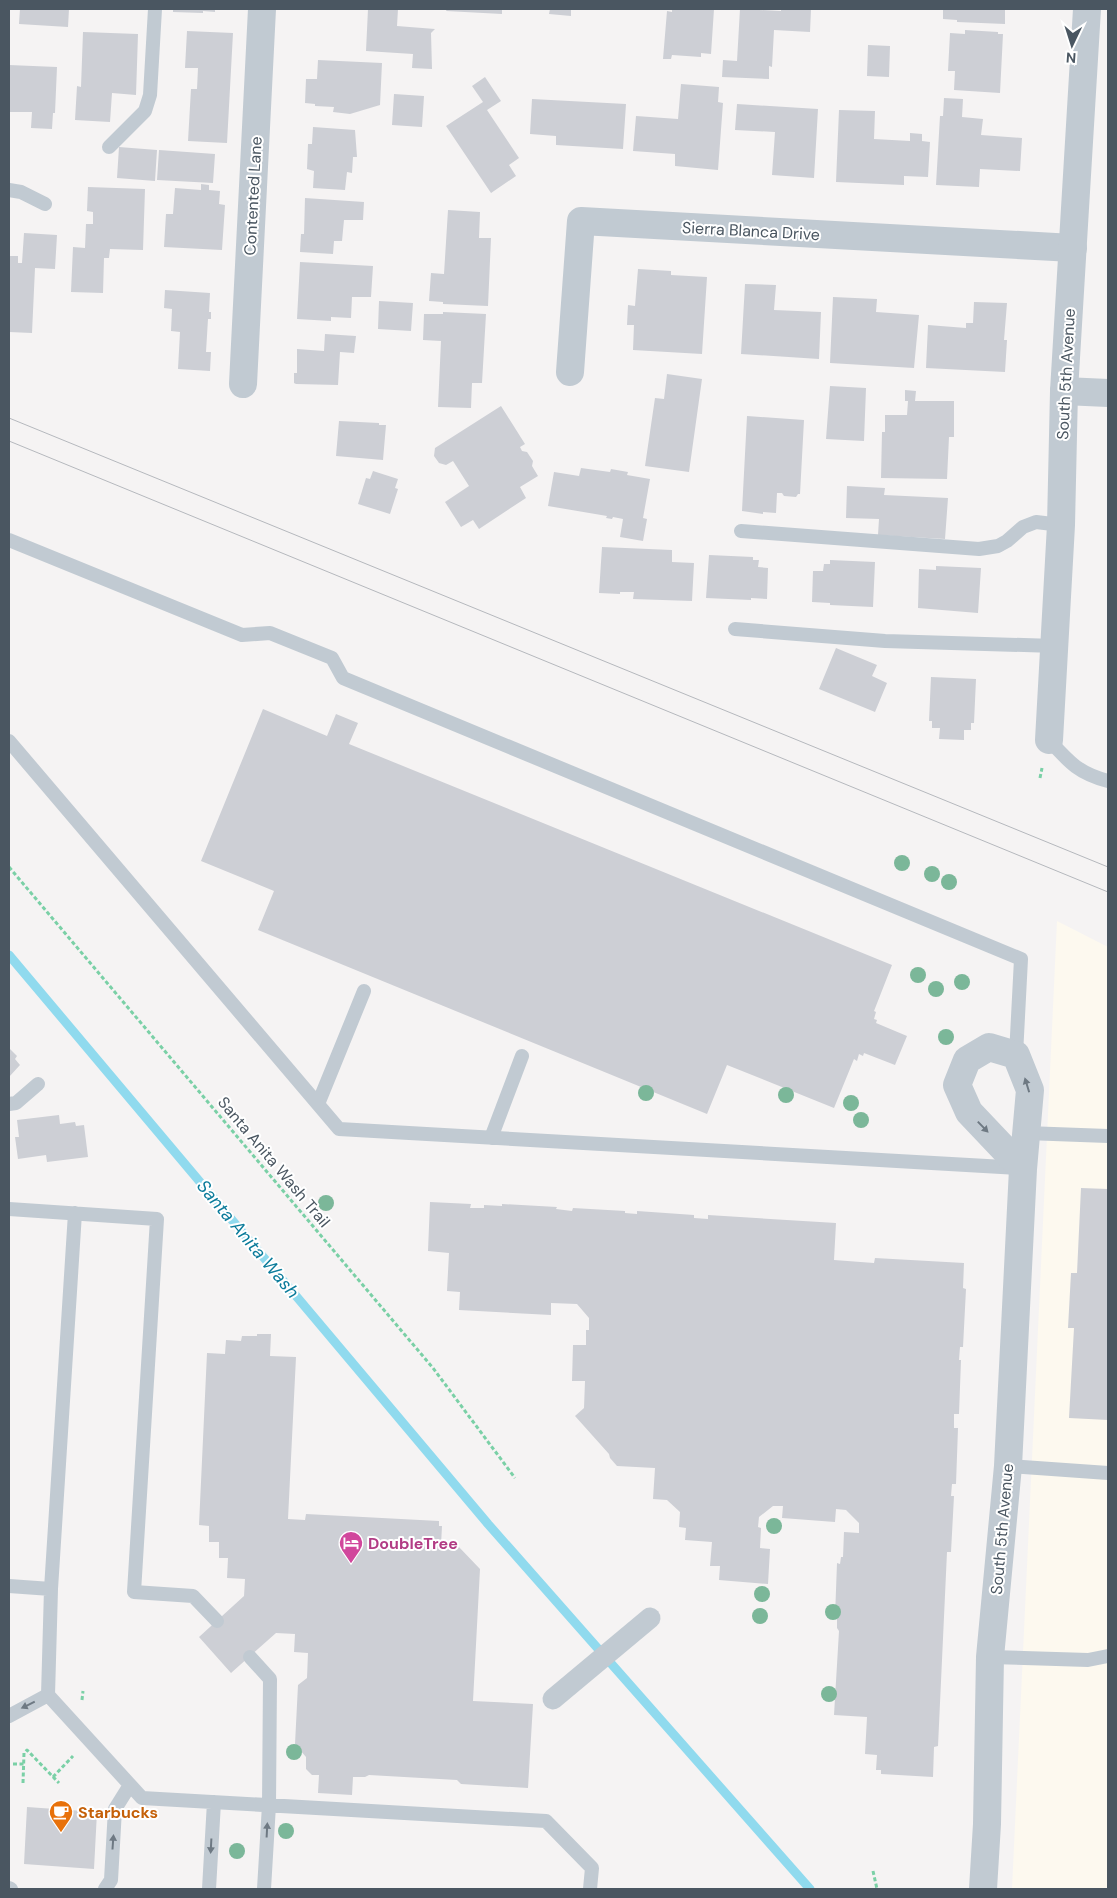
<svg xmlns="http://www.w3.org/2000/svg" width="1117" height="1898" font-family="'DM Sans',sans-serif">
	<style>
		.commercial { fill: #fdf9ef }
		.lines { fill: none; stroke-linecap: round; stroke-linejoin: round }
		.stream { stroke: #90daee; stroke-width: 9 }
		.building { fill: #cdcfd5 }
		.path { stroke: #7ad0a6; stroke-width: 3; stroke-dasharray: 4 2.5; stroke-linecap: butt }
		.service { stroke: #c1cad2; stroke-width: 14 }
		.pedestrian { stroke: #c1cad2; stroke-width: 21 }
		.minor { stroke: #c1cad2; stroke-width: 28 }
		.tertiary { stroke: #c1cad2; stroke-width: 28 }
		.tram { stroke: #b5b8bd; stroke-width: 1 }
		.tree { fill: #7bb799 }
		.oneway { fill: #6e7983 }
		.labels { text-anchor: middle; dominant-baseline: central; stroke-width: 4; stroke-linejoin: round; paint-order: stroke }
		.street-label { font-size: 16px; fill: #4a5661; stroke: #fff }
		.hotel-label { font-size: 16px; font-weight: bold; fill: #b23c85; stroke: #fff; text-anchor: start }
		.food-label { font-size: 16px; font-weight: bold; fill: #c56008; stroke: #fff; text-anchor: start }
		.water-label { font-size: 18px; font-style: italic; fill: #0c7c9b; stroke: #fff }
	</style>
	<rect width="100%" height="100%" fill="#f5f3f3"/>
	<!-- commercial -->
	<path class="commercial" d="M1057,921l51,26v942h-96z"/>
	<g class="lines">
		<!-- stream -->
		<path class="stream" d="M9,955l479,569 322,365"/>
	</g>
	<!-- building -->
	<path class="building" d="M20,9h49l-1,18 -49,-3z
		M173,9h42v3l-12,-1v2l-30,-1z
		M368,9h30l-1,17 38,3 -4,4 1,36 -20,-1 1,-14 -47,-3z
		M447,9h55v5l-56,-3z
		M550,9h21v7l-22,-2z
		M672,9h42l-3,45 -10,-1v4l-29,-2 -1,4h-8l4,-48 5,1z
		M740,9l41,2v-2h30l-1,23 -36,-2 -2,37 -3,-1v13l-47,-2 1,-17 14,1z
		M943,9h62v15l-48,-2v-2l-14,-1z
		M965,30l33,2v2h5l-3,59 -46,-3 1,-19h-7l2,-38 15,1z
		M187,31l46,2 -6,110 -39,-2 3,-52h6l1,-21h-13z
		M83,32l55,2 -2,61 -24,-2 -2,29 -35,-2 2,-34 4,1z
		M868,45l22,1 -1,31 -22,-1z
		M318,60l64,3 -2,42 -30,9 -17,-2 1,-5 -19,-1v-2l-10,-1 1,-24h11z
		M9,65l48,2 -2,46h-2l-1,16 -21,-1 1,-16h-23z
		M485,77l16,24 -14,9 32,48 -10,7 7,11 -25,17 -45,-67 37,-24 -11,-16z
		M681,84l38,3 -1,15 5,1 -5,67 -43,-4v-12l-42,-3 3,-35 42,3z
		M394,94l30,2 -2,31 -30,-2z
		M944,98l19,1 -1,18 21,2 -2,16 41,3 -2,33 -40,-2 -1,18 -43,-2 4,-69h3z
		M532,99l94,5 -3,45 -67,-4v-9l-26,-2z
		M737,104l81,5 -4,69 -42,-3 3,-43 -40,-2z
		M839,110l36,1 -1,28 36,2v-8l12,1v7l8,1 -2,35 -24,-1v9l-68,-3z
		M313,127l42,3 2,27h-4l-1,16 -5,-1 -2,18 -32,-2 1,-17 -7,-2 1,-25h4z
		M119,147l38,3 -2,31 -38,-3z
		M159,150l56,4 -2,29 -56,-3z
		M201,184l8,1v5l11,1 -1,13 6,1 -3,45 -58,-3 2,-33h7l2,-26 26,2z
		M88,187l57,2 -2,61 -33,-1 -1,9h-5l-1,35 -32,-1 2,-45 12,1 1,-24h7v-12l-6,-1z
		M305,198l59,4 -1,18h-19l-2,21h-8l-1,13 -33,-2 1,-18h3z
		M448,210l32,2 -1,26h12l-3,68 -45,-2v-2l-14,-1 2,-28 13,1z
		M24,233l33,2 -2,34 -20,-1 -3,65 -23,-1v-76h9v7h4z
		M300,262l73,4 -2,31h-19l-1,21 -20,-1v4l-34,-2z
		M638,269l33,2v4l36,2 -5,77 -69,-4 1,-25h-7l1,-20 7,1z
		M745,284l31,1 -2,25 47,2 -2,47 -78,-5z
		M165,290l45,3 -1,19h2v7h-3l-2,33h5l-1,19 -32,-2 2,-37 -9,-1 1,-22 -8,-1z
		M833,297l44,2 -1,13 43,3 -5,53 -84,-5z
		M379,301l34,2 -2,28 -33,-2z
		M974,302l33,1 -3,37h3l-2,32 -79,-4 2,-43 38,3v-5h7z
		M443,312l43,2 -4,69h-10l-1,25 -33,-1 3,-66 -18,-1 1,-26h19z
		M325,334l31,2 -2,17 -14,-1 -2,33 -42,-1 -2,-1v-10h3v-24l27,2z
		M667,374l35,5 -13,93 -44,-6 10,-68 9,1z
		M830,386l36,2 -2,53 -38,-2z
		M905,390l11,1 -1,10h39v36h-5l-2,42 -66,-1 1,-46h3v-17h22l1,-14h-3z
		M501,406l24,38 -5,3 2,4 5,1 6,9 -1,5 6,10 -18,11 6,11 -47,31 -6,-9 -12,7 -16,-25 24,-16 -16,-25 -7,4 -7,-2 -5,-7 1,-8z
		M747,416l57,4 -4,74h-2l-2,3 -12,-1 -2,-3h-5l-1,20 -13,-1v2l-21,-3z
		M339,421l40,2v2h7l-3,35 -47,-4z
		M581,468l29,4 1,-3 17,3 -1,3 23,4 -7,39 4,1 -4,22 -23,-4 3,-18 -10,-2 -1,2 -6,-1 1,-2 -59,-10 6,-34 25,4z
		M373,471l25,8 -3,9 3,1 -8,25 -32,-10 8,-26 4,1z
		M847,486l38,2 -1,7 64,3 -3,41 -67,-4 1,-16 -33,-1z
		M602,547l70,3v12l22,1 -2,38 -59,-2 1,-7h-14v2l-21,-1z
		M709,555l44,2v3h6l-1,7 10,1 -1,31 -16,-1v2l-45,-2z
		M830,560l45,2 -2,45 -43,-2v-2l-18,-1 1,-31h10l1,-7h6z
		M936,566l45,2 -3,45 -60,-5 1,-39 17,1z
		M836,648l41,17 -5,11 15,7 -12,29 -56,-23z
		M931,677l45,2 -2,44h-3v7h-7v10l-25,-1 1,-11h-8v-7h-3z
		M263,709l64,27 9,-22 22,9 -9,21 543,221 -18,46 2,1 -2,7 3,1 -1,3 31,13 -12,29 -31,-12 -1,3 -4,-2 -2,7 -3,-2 -20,49 -107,-43 -20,49 -449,-184 16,-39 -73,-30z
		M9,1048l8,8 -2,3 5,6 -11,12z
		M59,1115l1,9 15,-2 1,4 8,-1 4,32 -41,5 -1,-7 -28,4 -3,-22h4l-2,-17z
		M1081,1188l27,1v231l-39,-2 5,-90h-6l3,-55h6z
		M430,1202l41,2 -1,4h14v-3l18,1v-2l55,3 -1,2 16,2 1,-3 52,3v2l12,1v-3l57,4v3l14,1v-4l128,8 -2,37 40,3 1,-5 89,5 -1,25 3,1 -3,58h-3l-1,13h2l-2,54h-5v14h4l-2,56h-4l-1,12h3l-3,56h-4l-9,194 -4,1 -1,30 -52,-3v-4h-5l1,-15 -12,-1 2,-37 -33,-2 5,-84 -2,-3v-11h-2l2,-54 3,1 1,-7h2l1,-25 15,1v-10l-13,-13 -10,-1 -1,13 -53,-4 1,-12h-10l-14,11 -1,10 3,1 -1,20 10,1 -2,35 -49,-4 1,-14h-10l2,-24 -27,-2 1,-12 -7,-1 1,-15 -13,-12 -14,-1 2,-31 -38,-2 -7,-8 -1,-4 -34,-38 9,-8 1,-27h-13l1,-36h13v-15h3v-12l-12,-14 -26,-1v12l-92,-5 1,-18 -13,-1 2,-38 -21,-2z
		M257,1334h14l-1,22 26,1 -8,162 17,1 1,-6 133,7v5h3l-1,19 17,1 22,23 -7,132 60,3 -5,84 -67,-4 -4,-4 -88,-5 -4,2h-12l-1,18 -34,-2 1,-18h-7l-6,-6v-12l-11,-13 3,-59 9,-7 1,-25 -14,-1 1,-18 -19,-1 -45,40 -32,-36 45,-41 1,-17 -18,-1 1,-20h-9v-16h-10v-16l-10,-1 8,-172 18,1 1,-14 15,1 1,-5h15z
		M27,1807l70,5 -3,57 -70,-5z"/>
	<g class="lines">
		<!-- path -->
		<path class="path" d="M1040,778l2,-10
			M9,867l424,501 82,110
			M82,1700l1,-9
			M13,1764h11
			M53,1777l20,-21
			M23,1783l1,-30 3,-3 32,33
			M873,1871l4,18"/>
		<!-- service -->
		<path class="service" d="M109,147l36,-36 5,-16 5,-86
			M9,190l12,2 24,12
			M741,531l238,18 19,-3 9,-5 16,-14 13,-5 25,3
			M9,540l233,95 28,-2 62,25 11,20 678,281 -5,96
			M735,629l150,12 170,5
			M1049,740c20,22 29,33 59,41
			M9,741l330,388 681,39
			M9,1104l7,-1 22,-19
			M318,1104l46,-113
			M1026,1133l82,3
			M491,1138l31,-82
			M9,1209l148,10 -23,373 59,4 24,25
			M75,1213l-24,376 -3,106 94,103 404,23 46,47 -2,21
			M1008,1466l100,7
			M9,1586l42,3
			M250,1657l20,22 -1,126 -5,84
			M990,1657l98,3 20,-4
			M9,1716l39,-21
			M9,1888l2,1
			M105,1889l6,-9 4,-71 15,-24
			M209,1889l5,-87"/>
		<!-- pedestrian -->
		<path class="pedestrian" d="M553,1699l97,-81"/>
		<!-- minor -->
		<path class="minor" d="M570,372l11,-151 492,27
			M243,384l19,-375
			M1064,391l44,2
			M983,1889l4,-65 3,-167 18,-191 15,-297 7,-79 -14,-35 -27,-8 -22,13 -10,25 12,27 54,57"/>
		<!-- tertiary -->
		<path class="tertiary" d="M1049,740l12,-215 3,-134 23,-382"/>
		<!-- tram -->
		<path class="tram" d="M9,418l1099,449
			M9,441l1099,451"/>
	</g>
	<!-- trees -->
	<g class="tree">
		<circle cx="902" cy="863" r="8"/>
		<circle cx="932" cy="874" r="8"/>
		<circle cx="949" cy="882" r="8"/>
		<circle cx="918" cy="975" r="8"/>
		<circle cx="962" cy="982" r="8"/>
		<circle cx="936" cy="989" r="8"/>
		<circle cx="946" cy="1037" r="8"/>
		<circle cx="646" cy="1093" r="8"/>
		<circle cx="786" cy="1095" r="8"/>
		<circle cx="851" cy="1103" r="8"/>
		<circle cx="861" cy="1120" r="8"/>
		<circle cx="326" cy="1203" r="8"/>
		<circle cx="774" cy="1526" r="8"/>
		<circle cx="762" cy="1594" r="8"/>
		<circle cx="833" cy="1612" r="8"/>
		<circle cx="760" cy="1616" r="8"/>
		<circle cx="829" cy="1694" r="8"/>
		<circle cx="294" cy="1752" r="8"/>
		<circle cx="286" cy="1831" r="8"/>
		<circle cx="237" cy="1851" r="8"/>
	</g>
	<!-- one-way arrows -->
	<defs><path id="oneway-solid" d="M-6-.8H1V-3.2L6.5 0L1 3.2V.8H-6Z" transform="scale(1.25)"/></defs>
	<g class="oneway">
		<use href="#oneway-solid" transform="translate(1027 1085) rotate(-107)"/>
		<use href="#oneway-solid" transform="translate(983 1127) rotate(46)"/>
		<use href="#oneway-solid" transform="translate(28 1705) rotate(154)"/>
		<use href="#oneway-solid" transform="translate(267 1830) rotate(-87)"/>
		<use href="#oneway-solid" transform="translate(113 1842) rotate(-86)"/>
		<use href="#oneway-solid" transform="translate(211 1846) rotate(93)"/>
	</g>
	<!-- icons -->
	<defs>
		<g id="hotel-pin" transform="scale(1.25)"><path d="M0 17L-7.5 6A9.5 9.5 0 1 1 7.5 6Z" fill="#d1479c" stroke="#fff"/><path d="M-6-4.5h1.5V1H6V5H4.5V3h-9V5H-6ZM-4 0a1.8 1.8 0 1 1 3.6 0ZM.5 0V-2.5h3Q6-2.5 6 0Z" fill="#fff"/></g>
		<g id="cafe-pin" transform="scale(1.25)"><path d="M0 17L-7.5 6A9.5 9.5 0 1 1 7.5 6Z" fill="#e8710a" stroke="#fff"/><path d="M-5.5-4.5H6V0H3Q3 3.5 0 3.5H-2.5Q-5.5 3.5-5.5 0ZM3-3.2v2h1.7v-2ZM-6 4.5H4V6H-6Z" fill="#fff"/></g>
	</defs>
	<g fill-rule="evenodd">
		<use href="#hotel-pin" x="351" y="1543"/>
		<use href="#cafe-pin" x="61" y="1812"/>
	</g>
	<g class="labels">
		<!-- street labels -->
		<g class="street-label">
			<text transform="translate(253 196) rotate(-87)">Contented Lane</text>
			<text transform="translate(751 231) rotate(3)">Sierra Blanca Drive</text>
			<text transform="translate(1066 374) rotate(-87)">South 5th Avenue</text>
			<text transform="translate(274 1162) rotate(50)">Santa Anita Wash Trail</text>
			<text transform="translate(1002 1529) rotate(-85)">South 5th Avenue</text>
		</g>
		<!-- hotel labels -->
		<g class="hotel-label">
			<text x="368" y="1543">DoubleTree</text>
		</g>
		<!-- food labels -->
		<g class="food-label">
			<text x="78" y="1812">Starbucks</text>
		</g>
		<!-- water labels -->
		<g class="water-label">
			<text transform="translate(248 1239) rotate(50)">Santa Anita Wash</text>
		</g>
	</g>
	<!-- border -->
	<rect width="1117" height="1898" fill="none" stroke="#4a5661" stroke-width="20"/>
	<!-- north arrow -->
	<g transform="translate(1072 45) rotate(184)" stroke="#ffffff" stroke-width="4" paint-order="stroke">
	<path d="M0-4L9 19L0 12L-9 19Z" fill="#4a5661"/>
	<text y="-8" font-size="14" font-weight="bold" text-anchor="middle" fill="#4a5661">N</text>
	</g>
</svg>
